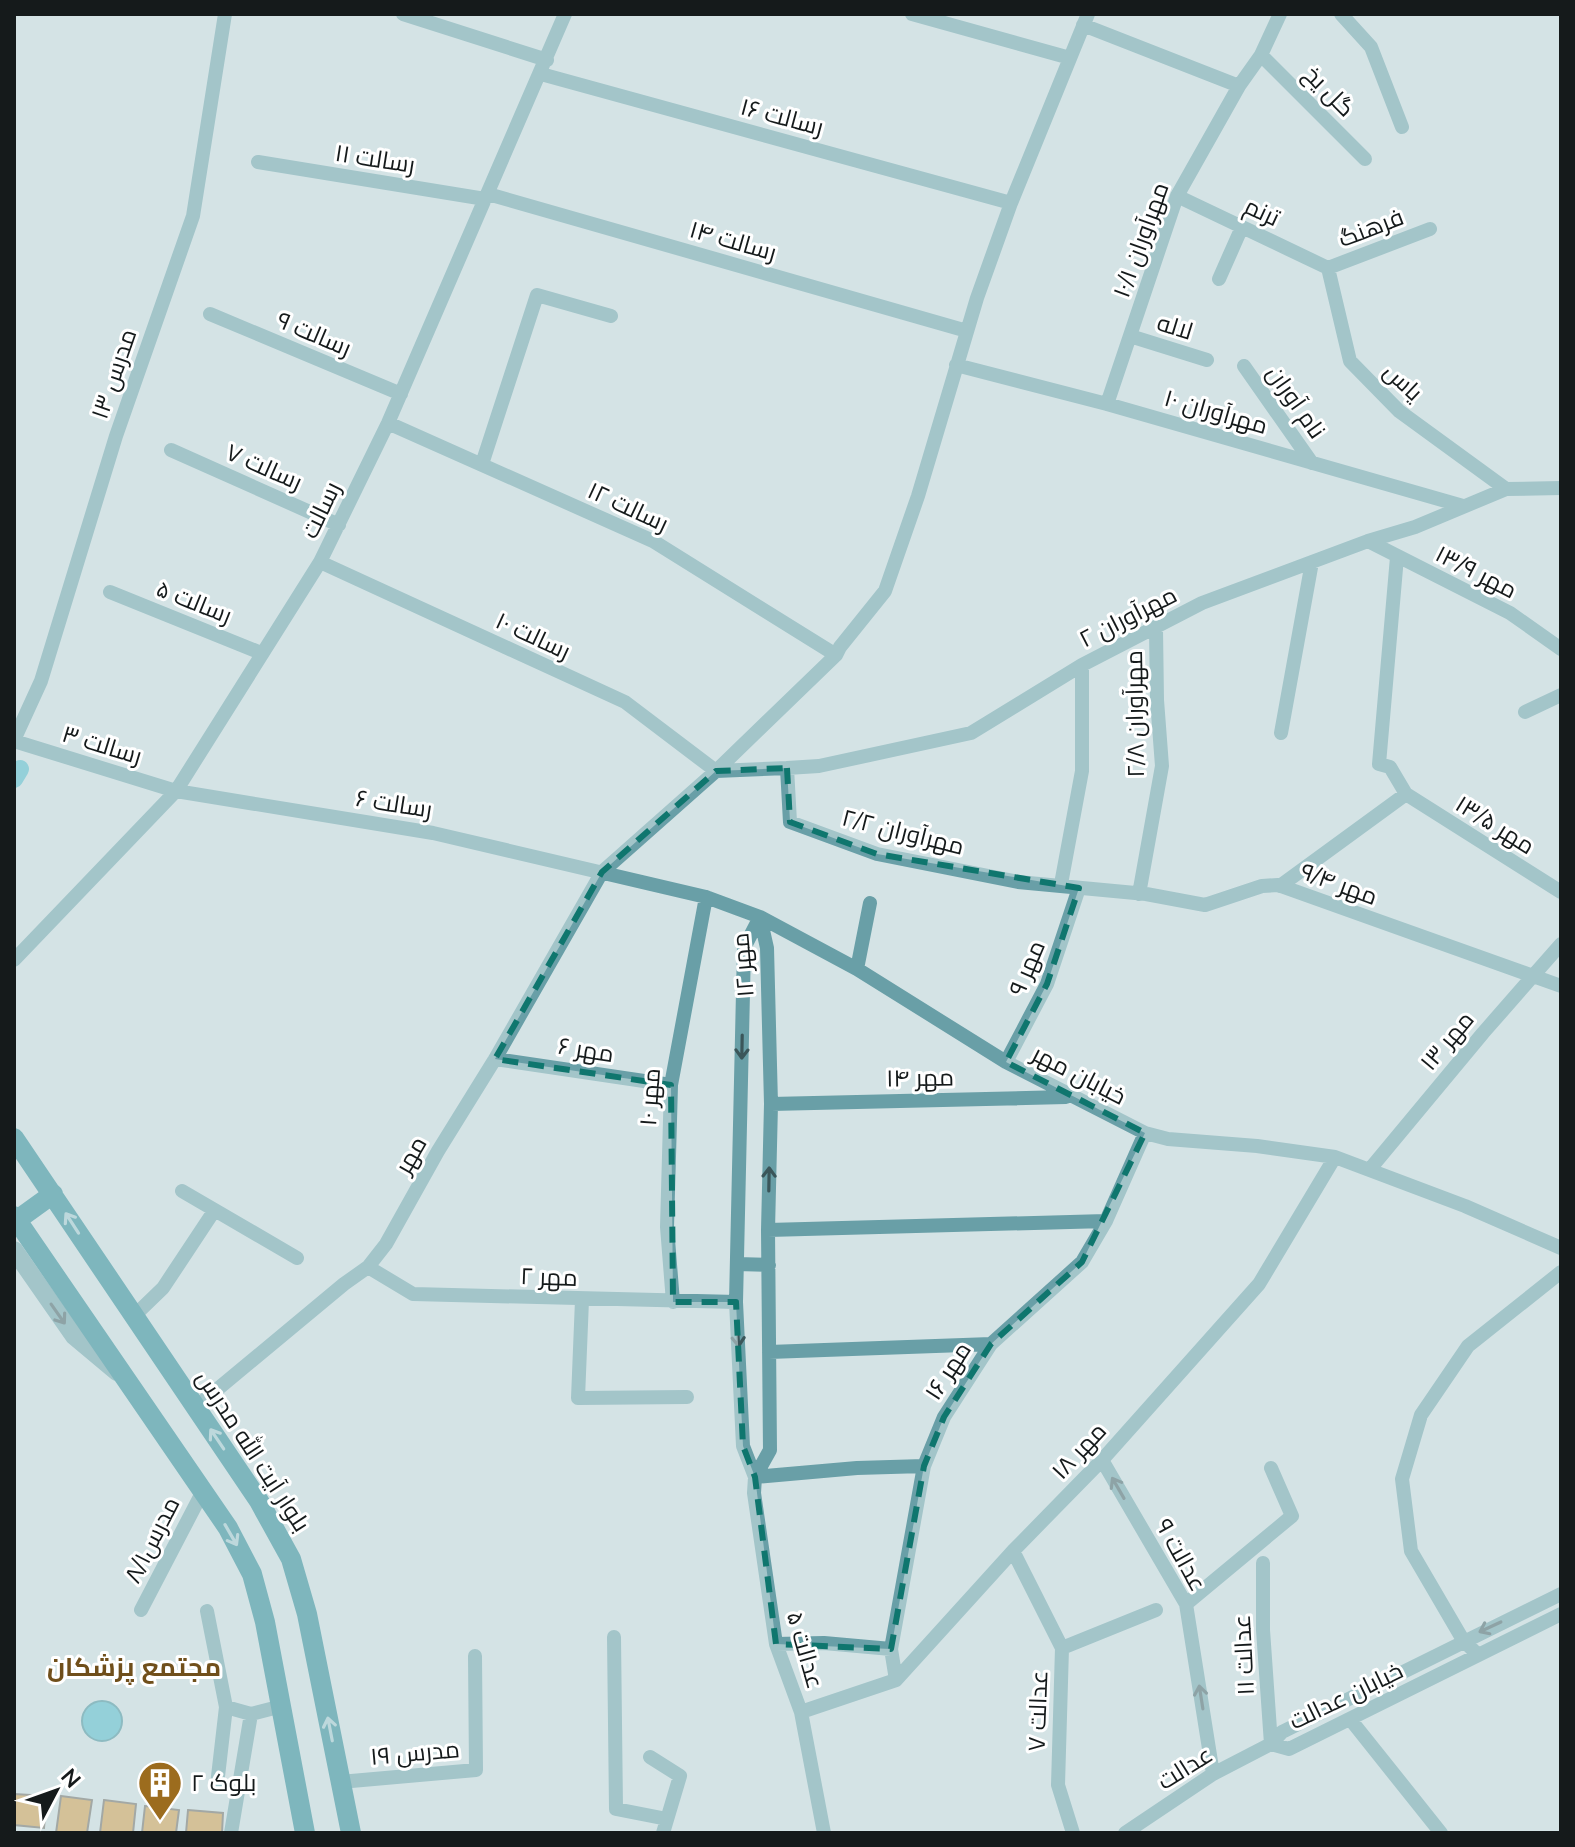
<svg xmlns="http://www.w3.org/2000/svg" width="1575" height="1847" font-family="'Nunito Sans',Cairo,sans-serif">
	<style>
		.water { fill: #47b9ca; stroke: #388996; stroke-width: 2 }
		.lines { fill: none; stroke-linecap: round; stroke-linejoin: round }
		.canal { stroke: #47b9ca; stroke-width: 18 }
		.building { fill: #d4983a; stroke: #686158; stroke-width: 2 }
		.minor { stroke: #699fa7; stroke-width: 14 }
		.tertiary { stroke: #699fa7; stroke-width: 18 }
		.secondary { stroke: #187e8c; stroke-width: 20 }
		.oneway { stroke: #3b565a }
		.oneway2 { stroke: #a3cbd1 }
		.marked { fill: none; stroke: #0f766e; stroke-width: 6; stroke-dasharray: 16 10; stroke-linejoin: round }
		.labels { text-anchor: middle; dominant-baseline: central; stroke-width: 6; stroke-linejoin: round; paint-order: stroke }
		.street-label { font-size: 24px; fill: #151a1b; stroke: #fff }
		.poi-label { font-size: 24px; fill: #151a1b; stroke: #fff; text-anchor: start }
		.neighbourhood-label { font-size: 26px; font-weight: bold; fill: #704f1b; stroke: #fff }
	</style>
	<rect width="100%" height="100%" fill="#d4e3e5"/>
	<!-- water -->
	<path class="water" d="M82 1721a20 20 0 1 1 40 0a20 20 0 1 1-40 0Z"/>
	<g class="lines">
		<!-- canal -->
		<path class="canal" d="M14,779l6,-10"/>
	</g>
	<!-- building -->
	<path class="building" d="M14,1794l33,2 -3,32 -30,-3z
		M61,1796l31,4 -5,33h-31z
		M104,1800l32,4 -3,29h-33z
		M145,1806l34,4 -3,23h-34z
		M188,1810l35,3 -1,20h-36z"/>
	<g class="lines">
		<!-- minor -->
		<path class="minor" d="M403,14l144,46
			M912,14l158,44
			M1341,14l30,33 31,80
			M1083,25l156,61
			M1261,55l104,104
			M541,74l470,129
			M258,162l227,37
			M488,194l479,137
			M1177,196l151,72
			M1328,268l22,93 49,50 107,78
			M1328,268l102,-39
			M1219,279l23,-52
			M210,314l191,80
			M1130,336l77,24
			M956,365l151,39 356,102
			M1244,366l68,97
			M1107,404l70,-208 62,-110 22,-31 19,-41
			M388,423l265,118 183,114
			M171,450l168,75
			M482,464l55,-169 74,21
			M1368,541l142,72 51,36
			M1397,557l-18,207 11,3 16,27 155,98
			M320,562l305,140 91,69 71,-3 32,-2 152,-33 111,-68 120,-62 166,-62 47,-14 91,-38 55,-1
			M110,592l151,61
			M1525,712l36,-17
			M1281,733l31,-171
			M14,740l27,-59 75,-245 77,-220 32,-202
			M14,741l162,50 257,42 273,64 54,20 97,52 149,93 139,71 23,6 89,7 78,11 130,49 96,42
			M787,768l3,54 87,32 141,28 128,12 59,11 57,-19 16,-1 283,101
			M1061,884l21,-113v-106
			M1280,886l126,-92
			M1139,894l23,-128 -5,-66 -1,-71
			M760,917l-16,31 -8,354 7,144 12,31 -1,16 22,151 25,68 23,121
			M14,960l162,-169 144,-229 68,-139 177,-409
			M857,969l13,-66
			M495,1059l176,26
			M1006,1062l41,-78 32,-96
			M771,1104l295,-7
			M1370,1169l113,-136 78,-89
			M182,1191l115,67
			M768,1230l338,-9
			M737,1264l32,1
			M368,1267l45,27 323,8
			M582,1300l-4,98 109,-1
			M673,1302l-6,-75 4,-142 35,-188
			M133,1317l30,-29 51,-77
			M769,1352l222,-8
			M196,1407l148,-123 24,-17 18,-23 52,-93 57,-92 107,-187 114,-101 120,-116 4,-8 45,-56 33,-95 59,-198 34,-95 77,-189
			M1102,1460l84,144 27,170
			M755,1477l15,-27 -2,-220 3,-126 -4,-156 -7,-31
			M755,1477l102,-9 67,-2
			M1013,1551l49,97 -4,137 15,48
			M1263,1563v67l8,114
			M1186,1604l106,-88 -21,-48
			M141,1610l62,-119
			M207,1611l19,96 -9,78
			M614,1637l2,172 51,10
			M776,1644l48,-1 67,6
			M1062,1648l94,-38
			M1478,1655l-15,-15 -52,-89 -9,-72 19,-64 47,-69 93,-74
			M896,1680l-5,-31 33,-183 20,-49 47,-73 91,-82 24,-41 39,-88
			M226,1707l25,7 31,-8
			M801,1712l95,-32 117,-129 89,-91 157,-176 76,-127
			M1350,1719l91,114
			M1271,1744l18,5 272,-135
			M650,1757l30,19 -17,57
			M340,1782l136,-12 -1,-114
			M231,1833l20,-119
			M1125,1833l88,-59 58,-30 11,-12 279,-138"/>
		<!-- tertiary -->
		<path class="tertiary" d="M14,1250l60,86 43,36"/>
		<!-- secondary -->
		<path class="secondary" d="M14,1138l245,363 32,58 16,55 44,219
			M14,1216l214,312 24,46 13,48 40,211
			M17,1220l36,-26"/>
	</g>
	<!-- one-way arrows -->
	<defs><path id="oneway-shaft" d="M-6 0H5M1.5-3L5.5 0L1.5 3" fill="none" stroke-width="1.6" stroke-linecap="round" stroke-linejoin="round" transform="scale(2)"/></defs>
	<g class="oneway">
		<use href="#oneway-shaft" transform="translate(742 1047) rotate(91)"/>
		<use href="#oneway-shaft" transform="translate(769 1179) rotate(-89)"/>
		<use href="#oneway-shaft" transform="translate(58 1314) rotate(55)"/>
		<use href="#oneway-shaft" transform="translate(738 1335) rotate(87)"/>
		<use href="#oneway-shaft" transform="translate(1118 1488) rotate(-120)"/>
		<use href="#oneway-shaft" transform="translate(1490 1627) rotate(155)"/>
		<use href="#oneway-shaft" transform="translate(1201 1697) rotate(-99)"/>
	</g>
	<g class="oneway2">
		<use href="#oneway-shaft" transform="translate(72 1223) rotate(-123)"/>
		<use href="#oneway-shaft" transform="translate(217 1439) rotate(-124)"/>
		<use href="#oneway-shaft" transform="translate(231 1535) rotate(60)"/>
		<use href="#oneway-shaft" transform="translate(330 1729) rotate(-101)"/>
	</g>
	<!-- marked area -->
	<path d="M0 0H1575V1847H0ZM787,768l3,54 87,32 202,34 -32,96 -41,78 139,71 -63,129 -91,82 -47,73 -20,49 -33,183 -115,-5 -21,-167 -12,-31 -7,-144h-63l-2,-217 -176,-26 107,-187 114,-101z" fill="#d4e3e5" fill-opacity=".55" fill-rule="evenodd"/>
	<path class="marked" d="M787,768l3,54 87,32 202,34 -32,96 -41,78 139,71 -63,129 -91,82 -47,73 -20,49 -33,183 -115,-5 -21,-167 -12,-31 -7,-144h-63l-2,-217 -176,-26 107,-187 114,-101z"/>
	<!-- icons -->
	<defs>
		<g id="building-pin" transform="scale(2.3)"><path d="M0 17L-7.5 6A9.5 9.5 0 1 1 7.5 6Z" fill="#9c6c1e" stroke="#fff"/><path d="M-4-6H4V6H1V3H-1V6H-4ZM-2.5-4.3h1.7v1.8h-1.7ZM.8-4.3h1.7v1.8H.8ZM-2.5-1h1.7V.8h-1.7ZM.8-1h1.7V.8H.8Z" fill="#fff"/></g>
	</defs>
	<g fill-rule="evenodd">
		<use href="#building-pin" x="160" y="1783"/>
	</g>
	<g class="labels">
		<!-- street labels -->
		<g class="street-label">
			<text transform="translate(1329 91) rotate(45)">گل یخ</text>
			<text transform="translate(782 117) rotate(15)">رسالت ۱۶</text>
			<text transform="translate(375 159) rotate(9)">رسالت ۱۱</text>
			<text transform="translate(1262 212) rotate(25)">ترنم</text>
			<text transform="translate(1371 228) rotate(-21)">فرهنگ</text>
			<text transform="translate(1141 240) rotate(-70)">مهرآوران ۱۰/۱</text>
			<text transform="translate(733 241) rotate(16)">رسالت ۱۴</text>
			<text transform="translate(1175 327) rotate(17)">لاله</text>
			<text transform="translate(314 334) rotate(23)">رسالت ۹</text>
			<text transform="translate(114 374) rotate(-71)">مدرس ۱۳</text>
			<text transform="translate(1403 382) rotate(43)">یاس</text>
			<text transform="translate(1296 402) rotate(55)">نام آوران</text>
			<text transform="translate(1216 412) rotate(16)">مهرآوران ۱۰</text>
			<text transform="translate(264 467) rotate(24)">رسالت ۷</text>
			<text transform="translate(628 507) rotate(25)">رسالت ۱۲</text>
			<text transform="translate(321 510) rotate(-64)">رسالت</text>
			<text transform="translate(1476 572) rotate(27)">مهر ۱۳/۹</text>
			<text transform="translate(194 602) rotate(22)">رسالت ۵</text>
			<text transform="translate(1128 617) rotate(-27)">مهرآوران ۲</text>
			<text transform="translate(533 636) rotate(25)">رسالت ۱۰</text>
			<text transform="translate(1135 714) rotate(-91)">مهرآوران ۲/۸</text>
			<text transform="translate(102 745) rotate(17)">رسالت ۳</text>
			<text transform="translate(394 804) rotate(9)">رسالت ۶</text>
			<text transform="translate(1495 825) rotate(32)">مهر ۱۳/۵</text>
			<text transform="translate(903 832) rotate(14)">مهرآوران ۲/۲</text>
			<text transform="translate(1339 884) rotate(20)">مهر ۹/۴</text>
			<text transform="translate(743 965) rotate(-95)">مهر ۱۲</text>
			<text transform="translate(1027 968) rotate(-67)">مهر ۹</text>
			<text transform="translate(1447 1041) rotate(-50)">مهر ۱۳</text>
			<text transform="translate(586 1050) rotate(9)">مهر ۶</text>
			<text transform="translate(1079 1075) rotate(27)">خیابان مهر</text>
			<text transform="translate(920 1078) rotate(-1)">مهر ۱۴</text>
			<text transform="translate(650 1097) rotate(-86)">مهر ۱۰</text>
			<text transform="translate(411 1155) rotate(-60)">مهر</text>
			<text transform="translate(549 1277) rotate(2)">مهر ۲</text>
			<text transform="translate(948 1371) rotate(-57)">مهر ۱۶</text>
			<text transform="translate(253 1451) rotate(57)">بلوار آیت الله مدرس</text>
			<text transform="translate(1079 1451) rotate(-47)">مهر ۱۸</text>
			<text transform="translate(152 1540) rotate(-63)">مدرس۸/۱</text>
			<text transform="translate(1181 1555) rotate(61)">عدالت ۹</text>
			<text transform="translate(805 1650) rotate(74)">عدالت ۵</text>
			<text transform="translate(1244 1655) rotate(-93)">عدالت ۱۱</text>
			<text transform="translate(1346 1696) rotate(-26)">خیابان عدالت</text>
			<text transform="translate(1038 1711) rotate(-88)">عدالت ۷</text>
			<text transform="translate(415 1753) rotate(-5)">مدرس ۱۹</text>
			<text transform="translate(1185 1768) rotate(-32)">عدالت</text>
		</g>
		<!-- poi labels -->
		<g class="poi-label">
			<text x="191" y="1783">بلوک ۲</text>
		</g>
		<!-- neighbourhood labels -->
		<g class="neighbourhood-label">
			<text x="134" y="1667">مجتمع پزشکان</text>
		</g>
	</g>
	<!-- border -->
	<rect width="1575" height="1847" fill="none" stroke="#151a1b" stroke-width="32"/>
	<!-- north arrow -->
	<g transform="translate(56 1791) rotate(49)" stroke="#ffffff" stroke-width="6" paint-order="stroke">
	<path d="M0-6L14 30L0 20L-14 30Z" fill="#151a1b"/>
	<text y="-12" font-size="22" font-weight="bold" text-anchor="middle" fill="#151a1b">N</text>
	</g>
</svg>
